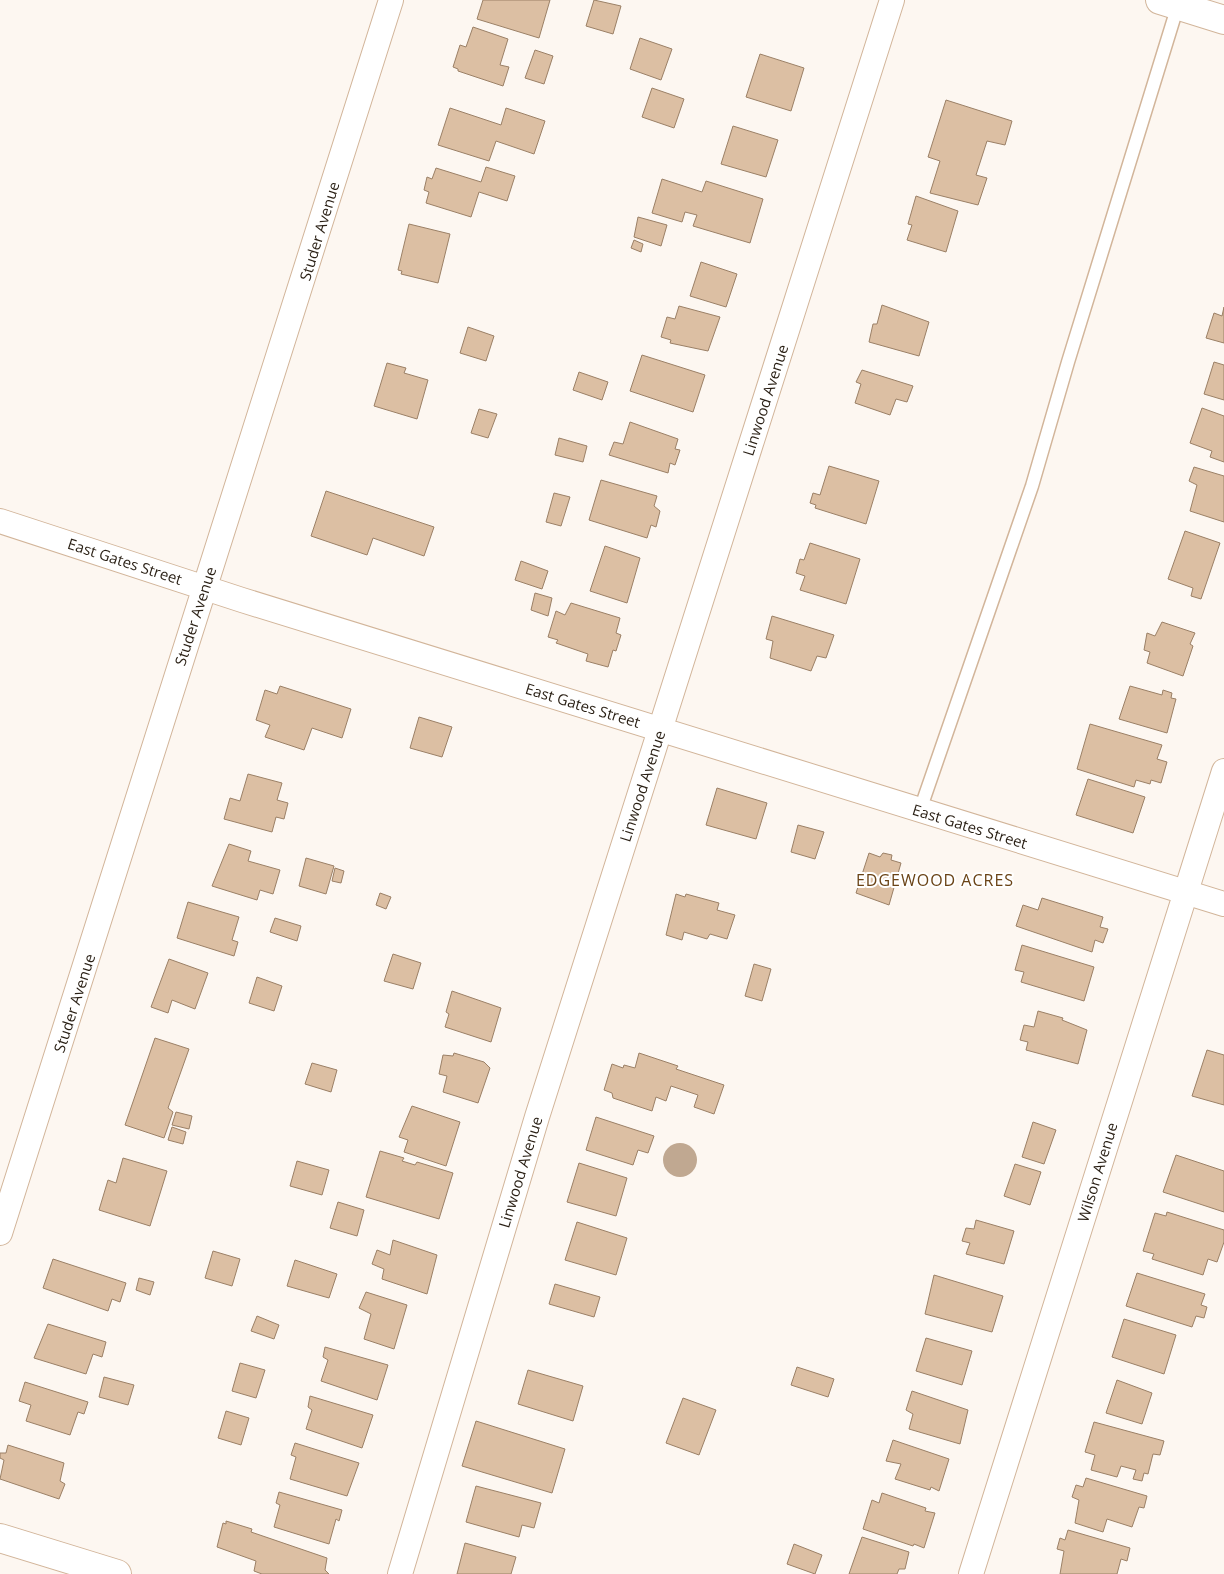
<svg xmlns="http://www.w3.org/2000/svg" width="1224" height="1574" font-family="'Open Sans',sans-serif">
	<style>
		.water { fill: #c0a891 }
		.building { fill: #dcbfa3; stroke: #9b8066 }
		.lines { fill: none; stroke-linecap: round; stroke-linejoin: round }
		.service-casing { stroke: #d2b59a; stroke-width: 15 }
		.minor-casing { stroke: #d2b59a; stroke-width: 26 }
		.tertiary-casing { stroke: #d2b59a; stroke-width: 30 }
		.secondary-casing { stroke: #d2b59a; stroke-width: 30 }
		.service { stroke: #fff; stroke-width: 12 }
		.minor { stroke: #fff; stroke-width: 24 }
		.tertiary { stroke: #fff; stroke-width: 28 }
		.secondary { stroke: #fff; stroke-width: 28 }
		.labels { text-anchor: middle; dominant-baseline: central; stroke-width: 4; stroke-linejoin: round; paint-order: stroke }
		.street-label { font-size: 15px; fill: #291f14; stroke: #fff }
		.neighbourhood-label { font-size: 16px; letter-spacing: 1px; fill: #6a4316; stroke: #fff }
	</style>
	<rect width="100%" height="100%" fill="#fdf7f1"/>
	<!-- water -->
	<path class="water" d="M663 1160a17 17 0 1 1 34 0a17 17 0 1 1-34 0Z"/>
	<!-- building -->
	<path class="building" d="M483,0h67l-11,38 -62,-19z
		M594,0l27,6 -8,28 -27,-8z
		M473,27l35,12 -8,26 9,2 -6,19 -45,-15v-2l-5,-2 7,-22 6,2z
		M640,38l32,11 -11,31 -31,-11z
		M535,50l18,6 -9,28 -19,-6z
		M760,54l44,14 -13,43 -45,-14z
		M652,88l32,11 -10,29 -32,-11z
		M946,100l66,21 -7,24 -18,-4 -11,34 11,3 -9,27 -48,-12 10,-32 -12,-4z
		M450,108l51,17 5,-17 39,13 -11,33 -38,-13 -7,20 -51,-16z
		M733,126l45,14 -12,37 -45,-13z
		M486,167l29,9 -8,25 -28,-9 -8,25 -45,-14 3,-11 -5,-2 3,-13 5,2 4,-11 45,14z
		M662,179l40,13 4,-11 57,18 -13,44 -57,-17 4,-11 -12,-3 -3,10 -30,-9z
		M916,196l42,15 -12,41 -39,-12 5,-15 -4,-1z
		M638,217l29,8 -6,21 -27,-9z
		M409,224l41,10 -12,49 -37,-9 1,-3 -4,-1z
		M634,240l9,4 -2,8 -10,-4z
		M701,262l36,12 -11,33 -36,-11z
		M882,305l47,17 -10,34 -50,-14 4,-18h4z
		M679,306l41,11 -12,34 -38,-8 1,-3 -10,-3 6,-20 8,2z
		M1224,307v36l-18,-5 8,-25 8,3z
		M468,327l26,9 -8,25 -26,-8z
		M642,355l63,20 -12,37 -63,-21z
		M1214,362l10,3v35l-20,-6z
		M387,363l19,5 -2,5 24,7 -11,39 -43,-13z
		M862,370l51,16 -6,16 -11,-3 -6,16 -35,-12 6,-19 -5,-2z
		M579,372l29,10 -6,18 -29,-10z
		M1202,408l22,8v46l-14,-5 2,-6 -22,-8z
		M479,409l18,5 -9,24 -17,-5z
		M630,422l48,17 -3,10 5,1 -5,15 -5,-2 -2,10 -59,-18 5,-13 9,2z
		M559,438l28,8 -4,16 -28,-7z
		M829,466l50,15 -13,43 -51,-16 1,-3 -6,-2 3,-10 7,2z
		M1194,467l30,9v46l-34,-11 7,-26 -8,-4z
		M601,480l56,16 -3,10 6,5 -4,16 -5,-2 -4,13 -58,-18z
		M326,491l108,36 -10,29 -51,-18 -6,17 -56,-19z
		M554,493l16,4 -9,29 -15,-4z
		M1185,531l35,12 -19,56 -10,-3 2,-8 -25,-9z
		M810,543l50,16 -14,45 -46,-14 5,-14 -9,-3 4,-14 4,1z
		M605,546l35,12 -13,45 -37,-12z
		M521,561l27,10 -6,18 -27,-9z
		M535,593l17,5 -4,18 -17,-6z
		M571,603l49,15 -4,15 5,2 -5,16 -3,-1 -5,17 -22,-6 2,-7 -32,-11 2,-3 -10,-3 8,-26 9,4z
		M772,616l62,19 -8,23 -9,-2 -6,15 -41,-13 3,-17 -7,-2z
		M1162,622l33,11 -5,11 3,2 -10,30 -36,-13 3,-11 -6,-2 3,-17 8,3z
		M280,686l71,23 -9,29 -30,-10 -8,22 -39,-13 5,-12 -14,-5 9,-30 12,4z
		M1130,686l32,9 1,-5 9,3 -1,5 5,1 -9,34 -48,-14z
		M419,717l33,10 -10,30 -32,-9z
		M1090,724l72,21 -5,14 10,3 -6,21 -10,-3 -1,4 -14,-4 -2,7 -57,-18z
		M248,774l34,9 -5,17 11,3 -4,16 -8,-2 -4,15 -48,-13 6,-21 10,3z
		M1088,779l57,18 -12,36 -57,-18z
		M717,788l50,15 -11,36 -50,-14z
		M798,825l26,7 -9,27 -24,-7z
		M229,844l22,7 -3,10 32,9 -7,24 -13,-4 -3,10 -45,-14z
		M869,853l11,4 3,-4 9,2 -1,5 10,3 -12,42 -33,-12z
		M306,858l28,8 -8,28 -27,-8z
		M335,868l9,3 -3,12 -9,-2z
		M380,893l11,4 -5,12 -10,-4z
		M676,894l9,3 1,-3 33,9 -2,7 18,5 -8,24 -17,-5 -3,5 -23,-7 -2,8 -16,-5z
		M1042,898l61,19 -3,10 8,2 -5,14 -8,-3 -3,12 -76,-26 7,-21 15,5z
		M188,902l51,15 -7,23 6,2 -4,14 -57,-18z
		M275,918l26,8 -4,15 -27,-9z
		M1022,945l72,22 -10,34 -63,-19 3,-10 -9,-2z
		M393,954l28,9 -8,26 -29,-8z
		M169,959l39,14 -13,36 -23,-9 -4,13 -17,-6z
		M754,964l17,5 -9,32 -17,-5z
		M257,977l25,9 -8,25 -25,-8z
		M452,991l49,17 -10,34 -46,-15 4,-13 -3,-2z
		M1038,1011l25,7 -1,2 25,10 -9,34 -52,-14 2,-8 -8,-2 4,-15 10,2z
		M155,1038l34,11 -21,59 5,4 -9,26 -39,-13z
		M1207,1050l17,5v50l-32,-9z
		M454,1053l30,9 6,6 -12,35 -35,-11 4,-16 -8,-2 4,-19 10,1z
		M639,1053l39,13 -2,3 48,16 -10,29 -20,-7 4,-12 -27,-9 -5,15 -10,-4 -4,14 -39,-13 -1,-5 -8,-3 8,-26 11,4 1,-3 11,3z
		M312,1063l25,7 -6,22 -26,-8z
		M412,1106l48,16 -14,44 -42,-14 4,-12 -9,-3z
		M176,1112l16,4 -3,13 -17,-4z
		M596,1117l58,19 -6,17 -10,-3 -5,15 -47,-15z
		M1033,1122l23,8 -12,34 -22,-7z
		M172,1127l14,5 -3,12 -15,-4z
		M380,1151l24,7 -2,3 13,4 2,-3 36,11 -14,46 -73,-22z
		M1176,1155l48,16v41l-61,-20z
		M123,1158l44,13 -17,55 -51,-16 9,-30 8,3z
		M297,1161l32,9 -7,25 -32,-9z
		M579,1163l48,15 -11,38 -49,-14z
		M1015,1164l26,8 -11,33 -26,-9z
		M338,1202l26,8 -7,26 -27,-8z
		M1167,1212l57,18v12l-7,20 -9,-3 -5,16 -51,-16 2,-5 -11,-3 12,-38 11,3z
		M976,1220l38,11 -10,33 -38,-10 4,-11 -8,-2 4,-13 8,1z
		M577,1222l50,16 -11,37 -51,-15z
		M393,1240l44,15 -10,39 -45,-15 2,-10 -12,-5 5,-14 13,5z
		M213,1251l27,8 -8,27 -27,-8z
		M53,1259l73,24 -6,19 -8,-3 -4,12 -65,-23z
		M295,1260l42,14 -8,24 -42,-12z
		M1137,1273l68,21 -4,11 6,2 -3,11 -8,-2 -4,11 -66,-21z
		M934,1275l69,21 -11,36 -67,-18z
		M139,1278l15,4 -4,13 -14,-5z
		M555,1284l45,13 -6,20 -45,-13z
		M366,1292l41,13 -13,44 -30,-10 7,-25 -12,-6z
		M257,1316l22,9 -5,14 -23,-8z
		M1124,1319l52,16 -12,39 -52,-17z
		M48,1324l58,18 -4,15 -9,-3 -7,20 -52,-16z
		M926,1338l46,13 -10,34 -46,-14z
		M325,1347l63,18 -11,35 -56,-19 7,-21 -5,-3z
		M240,1363l25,7 -9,28 -24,-7z
		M797,1367l37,12 -6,18 -37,-12z
		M528,1370l55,16 -10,35 -55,-17z
		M104,1377l30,8 -6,20 -29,-8z
		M1117,1380l35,13 -10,31 -36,-11z
		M25,1382l63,20 -4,12 -6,-2 -8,23 -44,-14 5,-16 -12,-4z
		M912,1391l56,19 -8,34 -51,-15 4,-15 -7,-4z
		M310,1396l63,19 -11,33 -56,-19 6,-19 -4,-3z
		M683,1398l33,12 -17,45 -33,-12z
		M226,1411l23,7 -8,27 -23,-7z
		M476,1421l89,28 -13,44 -90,-27z
		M1094,1422l70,19 -4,14 -7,-1 -5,20 -4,-1 -2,8 -9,-2 3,-9 -15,-4 -4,11 -26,-7 4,-15 -10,-3z
		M893,1440l56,19 -10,32 -8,-4 -1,3 -35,-11 6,-15 -15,-3z
		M295,1443l64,20 -12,33 -57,-17 6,-22 -5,-2z
		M8,1445l56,18 -4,18 5,3 -6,15 -59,-20 4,-19 -4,-2v-5h6z
		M1086,1478l61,18 -3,12 -5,-1 -7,20 -25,-8 -4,13 -28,-9 4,-23 -7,-3 4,-12 7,2z
		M476,1486l65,17 -7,25 -12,-3 -3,12 -53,-15z
		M279,1492l63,18 -3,11 -3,-2 -7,25 -55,-17 6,-22 -4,-2z
		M882,1493l44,15 -1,3 10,2 -11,35 -10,-4 -1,2 -50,-17 9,-29 7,3z
		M226,1521l26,8 -1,3 76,26 -2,12 4,4h-67l-8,-3 2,-10 -39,-14 6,-24 3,1z
		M1068,1530l62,18 -3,13 -6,-2 -4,15h-57l4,-23 -7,-2 3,-11 5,2z
		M862,1537l47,15 -4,17h-6l-2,5h-48z
		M465,1543l51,14 -5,17h-54z
		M794,1544l28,11 -7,19 -28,-10z"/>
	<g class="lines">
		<!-- service casing -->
		<g class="service-casing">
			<path id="service" d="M920,810l112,-324 36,-124 111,-360"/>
		</g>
		<!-- minor casing -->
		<g class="minor-casing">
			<path id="minor" d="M0,521l242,79 982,304
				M0,1233l391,-1233
				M400,1574l137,-457 355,-1117
				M971,1574l253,-803"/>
		</g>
		<!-- tertiary casing -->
		<g class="tertiary-casing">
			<path id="tertiary" d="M0,1538l117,36"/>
		</g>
		<!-- secondary casing -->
		<g class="secondary-casing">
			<path id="secondary" d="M1160,0l64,20"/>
		</g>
		<!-- service -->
		<use href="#service" class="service"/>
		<!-- minor -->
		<use href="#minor" class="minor"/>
		<!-- tertiary -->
		<use href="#tertiary" class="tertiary"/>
		<!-- secondary -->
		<use href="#secondary" class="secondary"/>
	</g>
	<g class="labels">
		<!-- street labels -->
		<g class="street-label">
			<text transform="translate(319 231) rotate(-73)">Studer Avenue</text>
			<text transform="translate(765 400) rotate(-72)">Linwood Avenue</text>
			<text transform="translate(125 561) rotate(18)">East Gates Street</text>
			<text transform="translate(195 616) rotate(-72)">Studer Avenue</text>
			<text transform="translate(583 705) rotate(17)">East Gates Street</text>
			<text transform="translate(642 786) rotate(-72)">Linwood Avenue</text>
			<text transform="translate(970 826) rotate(17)">East Gates Street</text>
			<text transform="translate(74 1003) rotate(-72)">Studer Avenue</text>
			<text transform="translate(520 1172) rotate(-73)">Linwood Avenue</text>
			<text transform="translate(1097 1172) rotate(-73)">Wilson Avenue</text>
		</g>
		<!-- neighbourhood labels -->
		<g class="neighbourhood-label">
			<text x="935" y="880">EDGEWOOD ACRES</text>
		</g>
	</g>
</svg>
